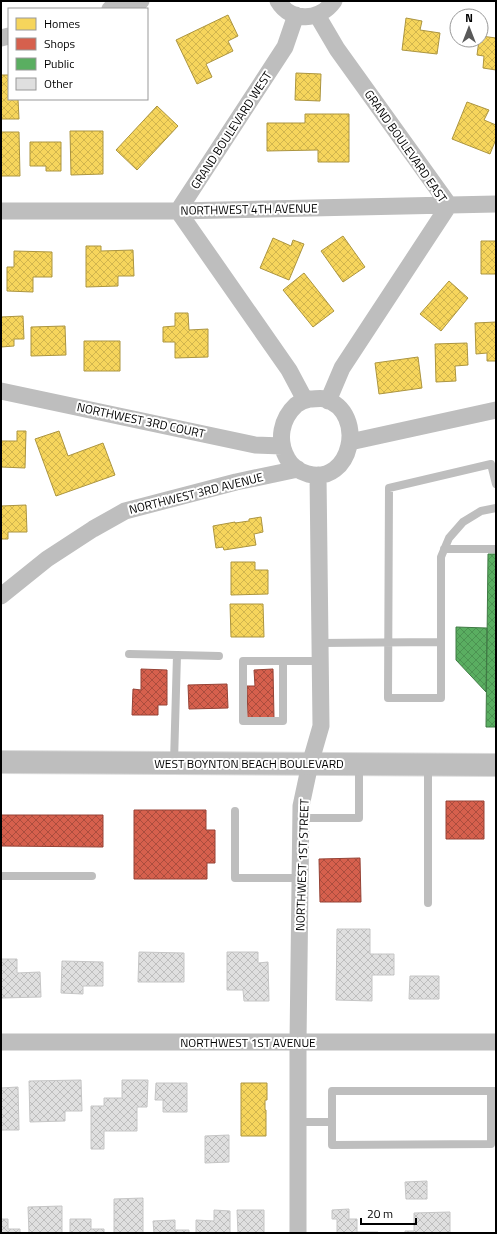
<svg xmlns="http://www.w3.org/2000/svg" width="497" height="1234" font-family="'Titillium Web',sans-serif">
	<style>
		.homes { fill: url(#homes-cross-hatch); stroke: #ac9540 }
		.shops { fill: url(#shops-cross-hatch); stroke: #964336 }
		.public { fill: url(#public-cross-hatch); stroke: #3f7a44 }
		.building { fill: url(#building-cross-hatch); stroke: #c6c6c6 }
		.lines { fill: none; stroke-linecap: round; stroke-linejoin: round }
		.primary-casing { stroke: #dbdbdb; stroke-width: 24 }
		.lane { stroke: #bebebe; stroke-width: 8 }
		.street { stroke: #bebebe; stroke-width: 17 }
		.primary { stroke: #bebebe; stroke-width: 22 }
		.labels { text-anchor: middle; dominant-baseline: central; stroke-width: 4; stroke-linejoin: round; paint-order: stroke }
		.street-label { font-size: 12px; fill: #000; stroke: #fff }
	</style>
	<defs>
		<pattern id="homes-cross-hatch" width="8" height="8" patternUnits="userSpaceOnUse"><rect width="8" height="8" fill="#f6d55c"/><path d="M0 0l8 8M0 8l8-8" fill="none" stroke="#d1b54e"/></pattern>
		<pattern id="shops-cross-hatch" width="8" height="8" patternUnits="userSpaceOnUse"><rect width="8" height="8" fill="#d6604d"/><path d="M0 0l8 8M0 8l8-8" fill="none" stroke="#ab4d3e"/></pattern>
		<pattern id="public-cross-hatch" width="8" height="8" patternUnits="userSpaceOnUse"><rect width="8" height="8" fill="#5aae61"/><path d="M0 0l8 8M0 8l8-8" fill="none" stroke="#4c9452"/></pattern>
		<pattern id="building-cross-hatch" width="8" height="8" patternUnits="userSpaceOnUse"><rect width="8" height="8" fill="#dfdfdf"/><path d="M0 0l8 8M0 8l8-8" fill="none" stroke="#bebebe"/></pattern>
	</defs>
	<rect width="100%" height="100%" fill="#fff"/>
	<!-- homes -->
	<path class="homes" d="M228,15l10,21 -10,5 5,10 -27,13 6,13 -15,7 -21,-44z
		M406,18l16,3 -2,9 20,3 -3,21 -35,-4z
		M481,36l15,2v32l-13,-2 1,-12 -7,-1 2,-15h2z
		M296,73l25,1 -1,27 -25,-1z
		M1,75h8v24h9l1,20h-18z
		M467,102l22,8 -5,10 12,5v14l-6,15 -38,-15z
		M157,106l21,20 -41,44 -21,-20z
		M305,114h44v48h-31v-12l-51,1v-28h38z
		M70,131h33v43l-32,1z
		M1,132h18l1,44h-19z
		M30,142h31v29h-15v-5h-16z
		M343,236l22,31 -22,15 -22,-31z
		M273,238l18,8 2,-6 11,4 -15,36 -29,-12z
		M481,241h15v33h-15z
		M86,246h15v5l32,-1 1,26h-16v10l-32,1z
		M14,251l38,1v25h-19v15l-26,-1v-24h7z
		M304,273l30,38 -21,16 -30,-37z
		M449,281l19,17 -27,33 -21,-17z
		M175,313h13l1,17 19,-1v28l-33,1v-16h-12v-15l12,-1z
		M23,316l1,23h-10v7l-13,1v-30z
		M496,322v39h-9v-8l-11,1 -1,-31z
		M65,326l1,29 -35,1v-29z
		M84,341h36v30h-36z
		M467,343l1,22 -13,1 1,15 -20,1 -1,-38z
		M418,357l4,31 -43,6 -4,-31z
		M17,431h9l-1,37 -24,-1v-26h16z
		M59,431l9,25 35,-13 12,32 -59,21 -21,-57z
		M26,505l1,27h-19v7h-7v-33z
		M261,517l2,15 -9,2 2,11 -32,5 -1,-3 -7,1 -3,-22 22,-4v1l14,-2v-2z
		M231,562h24v8h13v24l-37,1z
		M230,604h33l1,33h-33z
		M241,1083h26v17h-2v10h1v26h-25z"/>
	<!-- shops -->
	<path class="shops" d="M141,669l26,1v35h-9v10h-26l1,-26 8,1z
		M273,669l1,49h-26l-1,-32h8l-1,-16z
		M227,684l1,24 -39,1 -1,-24z
		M446,801h38v38h-38z
		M134,810h72v20h9v33h-8v16h-73z
		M1,815h102v32l-102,-1z
		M360,858l1,44h-41l-1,-43z"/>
	<!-- public -->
	<path class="public" d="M488,554h8v173h-10z
		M456,627l31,1 -1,64 -30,-32z"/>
	<!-- building -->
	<path class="building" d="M337,929h33v25h24v21h-22v26l-36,-1z
		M139,952l45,1v29h-46z
		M227,952h31v11l10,-1 1,39h-25l-1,-11h-16z
		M1,959h16v14l23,-1 1,25 -40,1z
		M62,961l41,1v24h-20v8l-22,-1z
		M410,976h29v23h-30z
		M81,1080l1,31h-17v10l-35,1 -1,-41z
		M122,1080h26l-1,27h-10v24h-33v18h-13v-43h13v-8h18z
		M156,1083h31v29h-24v-12h-8z
		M18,1087l1,43h-18v-42z
		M229,1135v27l-24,1v-27z
		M427,1181v18h-21l-1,-17z
		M143,1198v35h-29v-34z
		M62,1206v27h-33l-1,-26z
		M349,1209v10h8v13h21v1h-41v-14h-5v-9z
		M214,1210l16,1v22h-34v-13l18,1z
		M237,1210h27v23h-26z
		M450,1212v21h-45v-2h9v-18z
		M1,1219h7v10h12v4h-19z
		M70,1219h21v10h13v4h-34z
		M175,1220v10h14v3h-35l-1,-12z"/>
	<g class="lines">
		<!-- primary casing -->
		<g class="primary-casing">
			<path id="primary" d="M1,762l495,3"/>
		</g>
		<!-- lane -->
		<path class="lane" d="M444,549h52
			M441,642v56h-53l1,-210 102,-24 5,20
			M319,643l122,-1v-85l8,-19 14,-16 18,-11 15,-3
			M129,654l48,1 -3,107
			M177,655l42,1
			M283,661v60h-40v-60h77
			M428,765v138
			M235,811v67h65
			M301,818h58v-54
			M1,876h91
			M298,1122h34v-31h163
			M332,1122v23l159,-1v-53"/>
		<!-- street -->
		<path class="street" d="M278,1c13,22 42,20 56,0
			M110,9l31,-8
			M296,15l-11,32 -107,164 111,159 16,30
			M317,15l20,34 112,156 -107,163 -14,33
			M1,38l8,-2
			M1,211h177l318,-7
			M1,391l254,54 27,1
			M310,399c5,0 11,-1 15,0 43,14 26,87 -17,75 -8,-2 -17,-8 -21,-16 -10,-18 -6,-39 9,-53 4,-3 9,-5 14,-6z
			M350,442l146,-32
			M1,596l46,-37 46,-30 32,-18 111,-29 62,-13
			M1,1042h495
			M298,1233v-191l3,-236 9,-42 11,-38 -3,-251"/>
		<!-- primary -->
		<use href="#primary" class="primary"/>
	</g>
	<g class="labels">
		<!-- street labels -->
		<g class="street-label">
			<text transform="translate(231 130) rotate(-57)">GRAND BOULEVARD WEST</text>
			<text transform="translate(406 146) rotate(55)">GRAND BOULEVARD EAST</text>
			<text transform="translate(249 209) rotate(-1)">NORTHWEST 4TH AVENUE</text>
			<text transform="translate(141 420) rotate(12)">NORTHWEST 3RD COURT</text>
			<text transform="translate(196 493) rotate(-14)">NORTHWEST 3RD AVENUE</text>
			<text x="249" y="763">WEST BOYNTON BEACH BOULEVARD</text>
			<text transform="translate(302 865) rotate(-88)">NORTHWEST 1ST STREET</text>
			<text x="248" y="1042">NORTHWEST 1ST AVENUE</text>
		</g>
	</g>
	<!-- border -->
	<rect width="497" height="1234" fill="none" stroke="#000000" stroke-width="4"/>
	<!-- legend -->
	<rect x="8" y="8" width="140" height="92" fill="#ffffff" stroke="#999999"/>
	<rect x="16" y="18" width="20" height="12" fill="#f6d55c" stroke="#999999"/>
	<text x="44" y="28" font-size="12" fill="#000000">Homes</text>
	<rect x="16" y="38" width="20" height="12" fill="#d6604d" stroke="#999999"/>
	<text x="44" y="48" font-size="12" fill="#000000">Shops</text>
	<rect x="16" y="58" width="20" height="12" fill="#5aae61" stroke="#999999"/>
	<text x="44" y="68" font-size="12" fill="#000000">Public</text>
	<rect x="16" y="78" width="20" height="12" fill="#dfdfdf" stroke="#999999"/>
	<text x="44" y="88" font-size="12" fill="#000000">Other</text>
	<!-- north arrow -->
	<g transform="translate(469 28)"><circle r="19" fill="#ffffff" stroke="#999999"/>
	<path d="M0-3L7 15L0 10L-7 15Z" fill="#595959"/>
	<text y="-6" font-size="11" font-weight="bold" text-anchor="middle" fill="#000000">N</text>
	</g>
	<!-- scale -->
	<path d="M361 1218v6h55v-6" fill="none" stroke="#000000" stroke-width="2"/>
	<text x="367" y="1218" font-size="12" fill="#000000" stroke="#ffffff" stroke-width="3" paint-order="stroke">20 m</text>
</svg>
